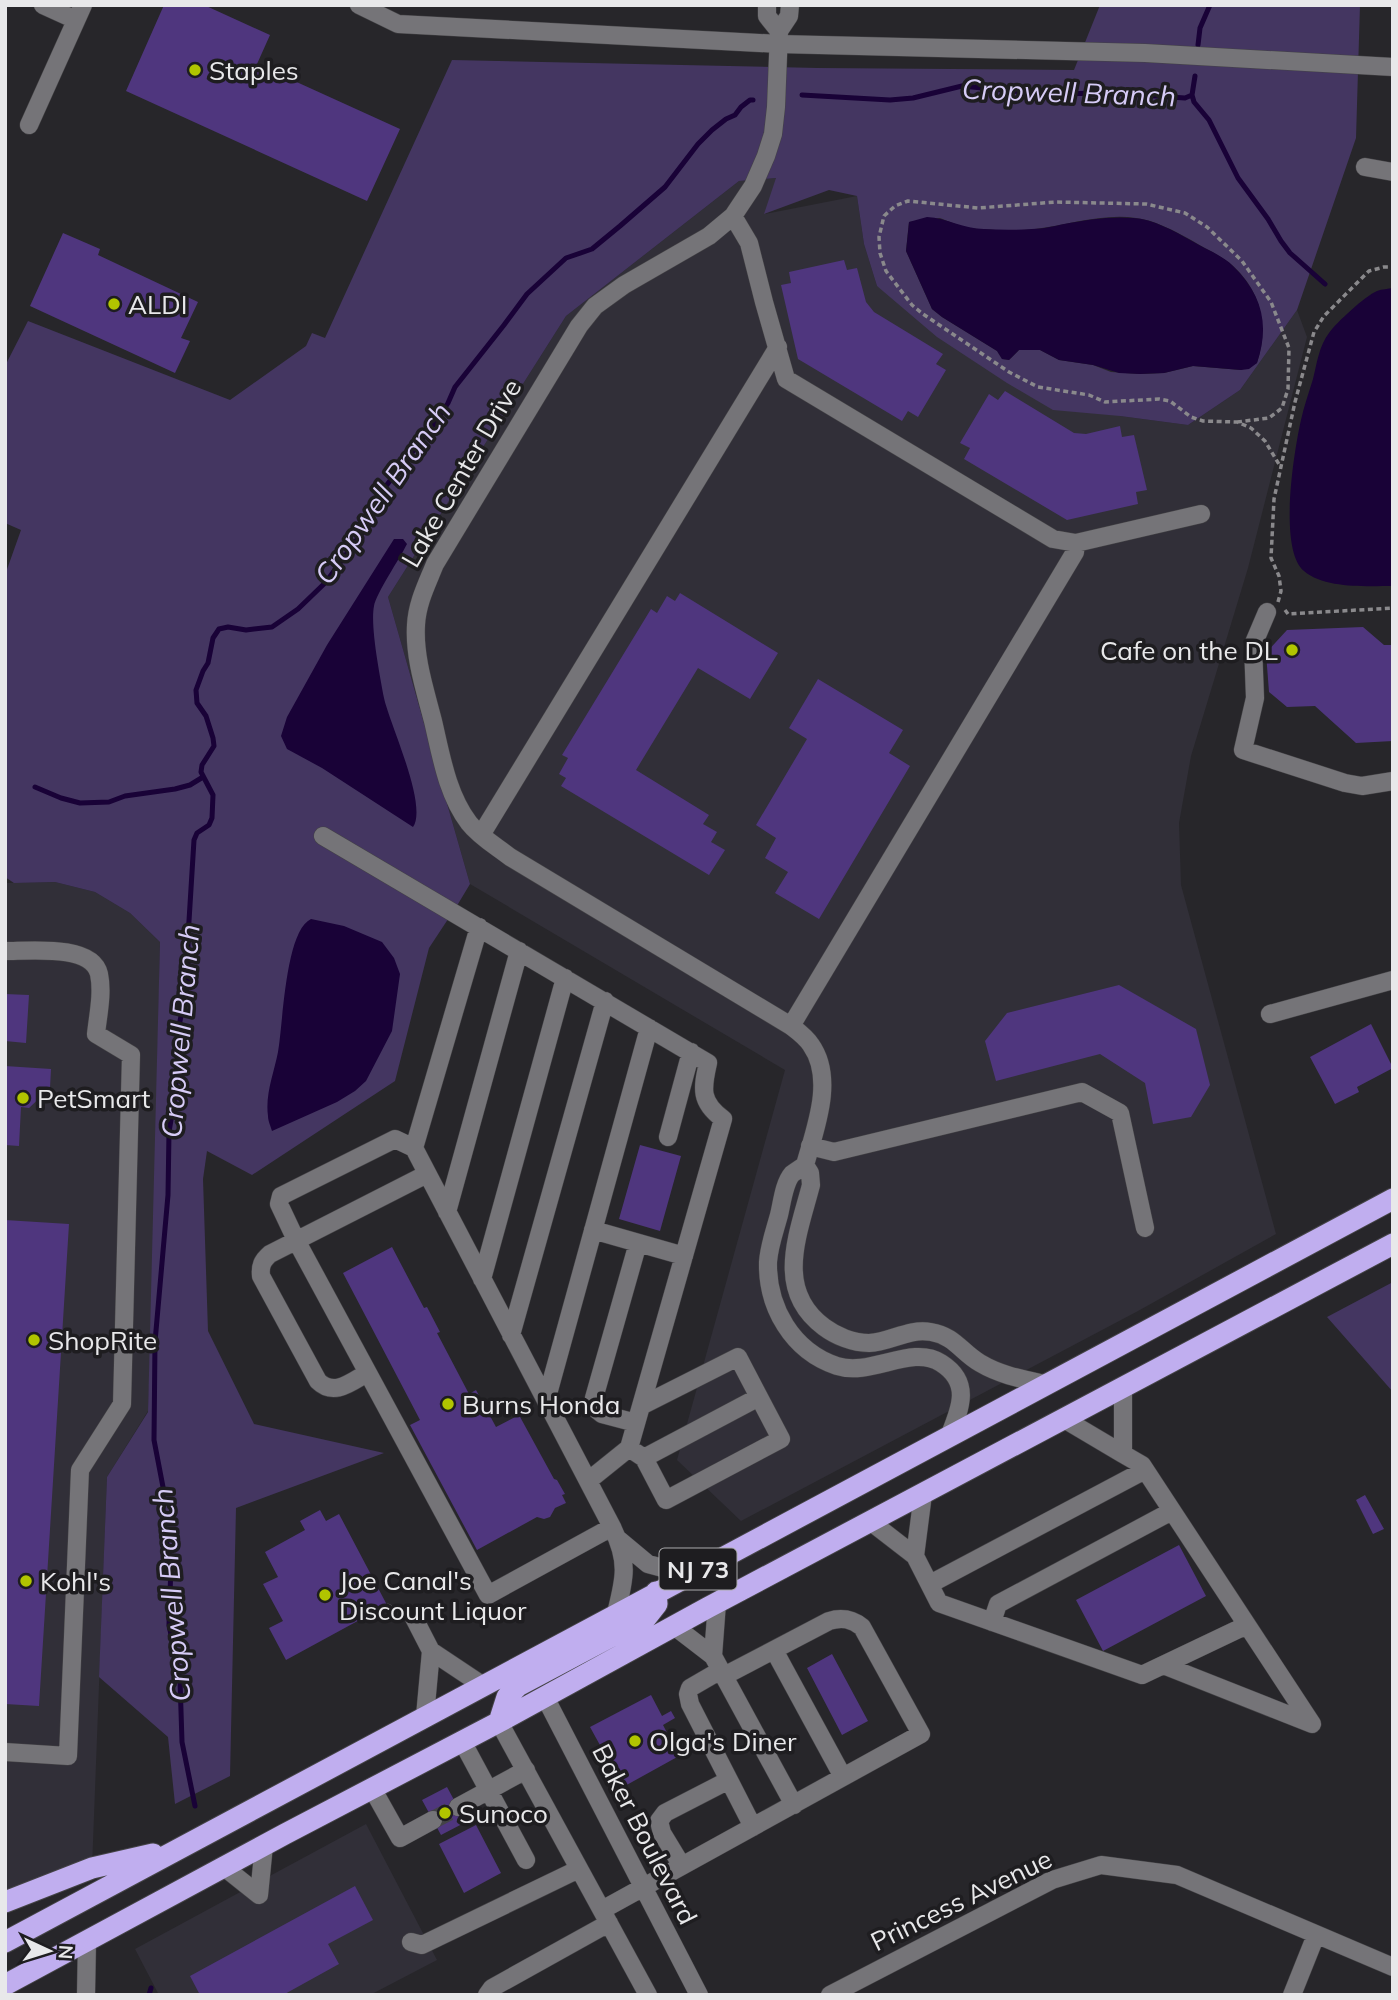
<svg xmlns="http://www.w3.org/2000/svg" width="1398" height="2000" font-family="Mulish,sans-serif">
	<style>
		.built { fill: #312f38 }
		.green { fill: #443661; fill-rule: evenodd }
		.water { fill: #190237 }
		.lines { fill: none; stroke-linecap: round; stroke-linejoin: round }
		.stream { stroke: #190237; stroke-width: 5 }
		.building { fill: #4f367e }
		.minor-tunnel { stroke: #444347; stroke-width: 18; stroke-dasharray: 18 9; stroke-linecap: butt }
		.minor-casing { stroke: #444346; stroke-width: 19 }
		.highway-casing { stroke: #444346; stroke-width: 23 }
		.path { stroke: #8a898c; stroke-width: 3.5; stroke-dasharray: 5 3.5; stroke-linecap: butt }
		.minor { stroke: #757478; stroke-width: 18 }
		.highway { stroke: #c0aeef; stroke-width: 21 }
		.poi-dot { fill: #b1c500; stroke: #1e1d20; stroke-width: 2.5 }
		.labels { text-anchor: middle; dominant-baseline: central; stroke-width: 7; stroke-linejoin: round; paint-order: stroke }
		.shield { fill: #1e1d20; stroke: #ababad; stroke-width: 2 }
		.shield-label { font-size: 24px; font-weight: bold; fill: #e8e8ea }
		.poi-label { font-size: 26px; fill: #e8e8ea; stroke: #1e1d20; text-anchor: start }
		.street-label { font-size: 26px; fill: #e8e8ea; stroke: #1e1d20 }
		.water-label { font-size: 28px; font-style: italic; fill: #d6cbf6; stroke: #1e1d20 }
	</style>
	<rect width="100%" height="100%" fill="#27262a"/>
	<!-- built -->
	<path class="built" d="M777,178l-12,36 92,-18 7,48 13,42 243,130 68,9 52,-35 57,-80 10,27 -59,231 -57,188 -12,67 2,62 95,349 -138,77 -397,210 -64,-61 108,-390 -315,-186 -82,-287 178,-281 173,-135z
		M55,882l40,10 35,21 30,29 -7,342 -5,127 -41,66 -15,391 -87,34v-1019z
		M366,1824l71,136 -67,35h-211l-24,-46z"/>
	<!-- green -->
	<path class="green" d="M1100,5h260l-4,133 -59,172 -57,80 -52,35 -68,-9 -67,-6 -46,-27 -70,-46 -60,-51 -13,-42 -7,-48 -28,-6 -65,24 12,-36 -37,3 -173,135 -178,281 82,287 -12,20 -29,44 -34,133 -143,94 -45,-24 -4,28 5,152 46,93 130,29 -148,55 -6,268 -55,28 -7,-67 -69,-60 8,-200 41,-65 12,-470 -30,-29 -35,-21 -40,-10 -41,1 -9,-6v-302l16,-45 -16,-7v-157l23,-45 202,79 76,-54 6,-13 13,5 127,-278 366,8 256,2zM940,218c8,3 17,7 25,9 17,4 53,4 70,2 33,-4 68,-16 101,-11 19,2 38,13 55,22 13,8 29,15 41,25 29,26 37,61 25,98l-16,7 -48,-4 -29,7 -24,1 -29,-2 -18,-7 -34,-5 -19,-10h-21l-10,10 -7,-1 -5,-8 -55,-34 -10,-8 -26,-58 3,-29z
		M1393,1282v110l-66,-75z"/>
	<!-- water -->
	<path class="water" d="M927,217c20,1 37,12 57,12 16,1 33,1 48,0 11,0 22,-3 32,-5 22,-4 46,-8 69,-6 20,1 41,13 59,23 13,8 30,14 41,25 29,28 37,59 24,97l-8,6 -8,1 -48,-4 -29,7 -24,1 -21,-1 -26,-8 -34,-5 -19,-10h-21l-10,10 -7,-1 -5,-8 -55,-34 -10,-8 -26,-58 3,-29z
		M1393,288v298c-26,0 -68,3 -89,-15 -26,-22 -10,-120 -3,-151 3,-14 8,-28 12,-41 4,-16 6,-33 16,-46 7,-10 36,-37 48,-42 5,-2 11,-2 16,-3z
		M394,539h9l4,5c-7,14 -31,50 -33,62 -4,20 6,70 10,92 6,27 44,107 29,129l-91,-59 -35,-19 -6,-13 6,-19 40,-72z
		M311,919l33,7 38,16 12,16 6,16 -8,57 -26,50 -11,10 -18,11 -65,29c-1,-4 -4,-10 -4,-15 -3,-22 6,-43 10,-64 5,-27 7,-121 33,-133z"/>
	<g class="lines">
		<!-- stream -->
		<path class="stream" d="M1198,45l2,-17 10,-23
			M802,95l88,5 23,-2 49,-12 82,8 68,-1 73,5 7,-3
			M1192,95l2,7 15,18 29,58 30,41 13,22 9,12 35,31
			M1192,95l3,-19
			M35,787l26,11 19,5 29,-1 16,-6 50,-7 15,-4 13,-8
			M195,1806l-13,-64 -2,-62 -11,-55 2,-61 -8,-40v-37l-9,-47 1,-98 13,-147 1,-63 6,-37 5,-74 8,-39v-45l6,-97 3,-7 12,-8 3,-7 1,-23 -12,-23 1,-7 12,-19 -1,-8 -7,-22 -9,-13 -1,-13 7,-19 5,-8 5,-25 6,-9 9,-2 18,3 26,-3 26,-18 28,-27 43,-59 17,-37 51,-66 11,-17 7,-16 49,-62 23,-31 39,-36 26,-9 28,-23 45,-39 33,-43 14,-14 14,-11 9,-4 6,-8 9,-7h3
			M149,1995l2,-7"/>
	</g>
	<!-- building -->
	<path class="building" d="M164,5h40l66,30 -13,29 143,65 -33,72 -241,-110z
		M63,233l37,16 -2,6 100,47 -17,36 9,3 -15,32 -145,-67z
		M844,260l3,10 10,-2 9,34 8,10 69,42 -7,10 10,6 -28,47 -10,-6 -6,10 -104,-62 -17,-74 10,-2 -2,-11z
		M1005,391l69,42 12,1 34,-8 2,11 12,-2 13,55 -11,2 2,12 -71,16 -103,-61 6,-11 -10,-5 29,-49 9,6z
		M680,593l98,60 -28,46 -52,-31 -62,102 73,45 -6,9 14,8 -6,10 14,8 -16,25 -148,-89 5,-8 -7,-4 9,-16 -6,-3 89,-146 6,4 10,-17 8,5z
		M1363,627l21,18h9v96l-37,2 -41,-37 -28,1 -18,-15 -3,-39 21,-23z
		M818,679l85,51 -14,23 21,13 -91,153 -44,-26 13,-21 -23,-14 11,-20 -20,-13 51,-86 -18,-11z
		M1119,985l77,44 14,56 -19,32 -38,7 -8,-41 -45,-29 -104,27 -11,-40 22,-28z
		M5,994l24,1 -3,48 -21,-2z
		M1371,1024l22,44 -36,19 2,5 -24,12 -25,-47z
		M5,1066l46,3 -1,19 -21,20 -8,-1 -2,39 -14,-1z
		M640,1145l41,11 -21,75 -41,-12z
		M5,1220l64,4 -30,482 -34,-2z
		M392,1247l32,61 3,-1 13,25 -3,1 32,61 7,-4 20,37 23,-12 35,64 3,1 8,14 -3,1 4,8 -11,5 -5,9 -6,2 -7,-2 -60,33 -67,-125 10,-5 -77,-147z
		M1365,1495l19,34 -11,5 -17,-34z
		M320,1510l6,11 13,-7 48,91 -101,55 -17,-32 14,-7 -20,-37 15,-7 -13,-25 40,-22 -5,-9z
		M1179,1545l27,51 -103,55 -27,-51z
		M832,1654l36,67 -26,14 -35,-67z
		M651,1695l11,21 9,-5 4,7 -12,7 16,31 -56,31 -33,-60z
		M447,1787l19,35 -25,13 -19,-35z
		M476,1825l25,48 -37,20 -25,-49z
		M355,1886l18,34 -45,24 11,20 -56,31h-83l-10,-19z"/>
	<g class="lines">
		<!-- minor-tunnel -->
		<path class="minor-tunnel" d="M433,1820l25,-13"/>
		<!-- minor casing -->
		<g class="minor-casing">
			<path id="minor" d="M43,5l33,15
				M359,5l39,19 381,20 366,9 248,14
				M767,5v11l12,15
				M790,5l-1,11 -10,15 -3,76 -3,27 -7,22 -13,30 -20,30 -24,20 -85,49 -29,21 -16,20 -144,238c-8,20 -18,39 -19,61 -2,32 9,65 17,96 8,34 14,73 36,102 11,14 27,23 41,34l281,169c8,6 15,11 20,19 24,34 4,84 -6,120 -4,3 -9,6 -13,9 -8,9 -10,29 -13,41 -4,15 -10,31 -11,47 -1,45 24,89 69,104 34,11 75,-22 104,-3 30,19 20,44 9,71
				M29,125l54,-120
				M1365,167l28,5
				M733,216l16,27 15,59 22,77 267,160 23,4 125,-29
				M1267,612l-14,33 2,53 -12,52 102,33 17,3 31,-5
				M481,835l297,-488
				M323,836l385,227c-6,26 -8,39 15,56l-94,329 -41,33
				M5,951c25,0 87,-7 94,23 4,19 -1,41 -3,60l35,21 -9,349 -42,66 -12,286 -63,-4
				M1270,1014l123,-34
				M791,1026l284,-474 1,-9
				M668,1137l23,-85
				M810,1146l24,6 248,-60 38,21 25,115
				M414,1148l65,-221
				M805,1165l5,8 1,12c-13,50 -37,105 13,142 12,9 29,16 45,16 22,-1 39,-15 62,-11 24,4 30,20 49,31 20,12 42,16 65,21
				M447,1212l72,-261
				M593,1230l91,26
				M482,1279l83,-301
				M511,1335l94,-334
				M367,1373c-16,9 -33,24 -49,8l-57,-105c-1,-10 1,-15 9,-22l157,-80
				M546,1401l103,-373
				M1064,1419l59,35v-66
				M636,1423l-34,-9 -5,-4 -3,-12 44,-155
				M629,1448l15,10 22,42 115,-61 -43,-82 -97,49
				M1123,1454l19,11 170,259 -149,-59
				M644,1458l115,-61
				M871,1522l44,34 8,-62
				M612,1527l-124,68 -192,-355 -17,-36 2,-8 114,-57 19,9 198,379c17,34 13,51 4,86
				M618,1539l30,25 41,11
				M915,1556l24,47 203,72 105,-50
				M930,1584l215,-114
				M414,1618l17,33
				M992,1622l6,-18 174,-93
				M674,1626l39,30 4,-53
				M774,1650l69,127
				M713,1656l81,149
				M721,1670l-31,18 -2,6 2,10 63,123
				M545,1697l154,298
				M425,1716l6,-65 51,34
				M499,1722l149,273
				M462,1741l64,119
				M372,1788l28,50 33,-18
				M458,1807l68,-37
				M682,1866l-20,-33 -3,-12 6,-8 64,-33
				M224,1867l35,28 5,-50
				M602,1910l319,-176 -59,-107c-10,-8 -20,-10 -33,-6l-105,55
				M411,1942l11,3 157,-76
				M86,1995l1,-54
				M487,1995l5,-7 117,-65
				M830,1995l222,-115 49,-15 76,10 216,92
				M1292,1995l24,-60"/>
		</g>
		<!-- highway casing -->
		<g class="highway-casing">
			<path id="highway" d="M499,1722l8,-25 11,-11 128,-68 11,-14 -1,-12
				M5,1902l87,-34 61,-14
				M5,1942c461,-250 924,-497 1388,-743
				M5,1985l280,-151 214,-112 208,-114 686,-364"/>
		</g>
		<!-- path -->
		<path class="path" d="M1237,422l32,-4 13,-10 6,-19 1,-41 -18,-46 -29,-41 -35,-34 -22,-14 -39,-9 -90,-2 -78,6 -70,-7 -13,5 -11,10 -5,21 1,16 6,18 26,34 11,9 86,58 29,15 51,8 16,7 54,-3 11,2 21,16 12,4 34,1 14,6 14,13 15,25
			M1278,602l3,-11 -2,-15 -8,-18 3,-59 21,-97 19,-70 10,-16 45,-45 15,-4h9
			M1285,610l3,4 105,-6
			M387,1605l13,6"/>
		<!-- minor -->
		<use href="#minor" class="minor"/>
		<!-- highway -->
		<use href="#highway" class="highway"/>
	</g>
	<!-- markers -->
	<g class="poi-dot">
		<circle cx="195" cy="70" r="7"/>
		<circle cx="114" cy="304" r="7"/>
		<circle cx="1292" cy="650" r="7"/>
		<circle cx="23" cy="1098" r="7"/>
		<circle cx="34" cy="1340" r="7"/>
		<circle cx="448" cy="1404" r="7"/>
		<circle cx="26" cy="1581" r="7"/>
		<circle cx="325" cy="1595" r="7"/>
		<circle cx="635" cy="1741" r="7"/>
		<circle cx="445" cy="1813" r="7"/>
	</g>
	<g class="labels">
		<!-- shield labels -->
		<rect class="shield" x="659.5" y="1548.5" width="77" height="41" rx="5"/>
		<g class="shield-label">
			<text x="698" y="1569">NJ 73</text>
		</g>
		<!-- poi labels -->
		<g class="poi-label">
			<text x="209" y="70">Staples</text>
			<text x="128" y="304">ALDI</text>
			<text x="1278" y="650" text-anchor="end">Cafe on the DL</text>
			<text x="37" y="1098">PetSmart</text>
			<text x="48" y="1340">ShopRite</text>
			<text x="462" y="1404">Burns Honda</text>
			<text x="339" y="1580">Joe Canal's<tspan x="339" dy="30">Discount Liquor</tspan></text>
			<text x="40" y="1581">Kohl's</text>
			<text x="649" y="1741">Olga's Diner</text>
			<text x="459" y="1813">Sunoco</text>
		</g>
		<!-- street labels -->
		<g class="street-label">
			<text transform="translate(461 473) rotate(-60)">Lake Center Drive</text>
			<text transform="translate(645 1834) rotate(63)">Baker Boulevard</text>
			<text transform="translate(961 1900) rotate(-26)">Princess Avenue</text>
		</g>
		<!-- water labels -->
		<g class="water-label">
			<text transform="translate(1069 92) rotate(2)">Cropwell Branch</text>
			<text transform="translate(382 493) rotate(-55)">Cropwell Branch</text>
			<text transform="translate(180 1031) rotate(-85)">Cropwell Branch</text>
			<text transform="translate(171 1595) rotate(-95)">Cropwell Branch</text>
		</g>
	</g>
	<!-- border -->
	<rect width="1398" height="2000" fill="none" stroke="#e8e8ea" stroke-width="14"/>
	<!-- north arrow -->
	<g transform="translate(49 1951) rotate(94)" stroke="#1e1d20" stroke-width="5" paint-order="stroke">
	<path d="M0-5L12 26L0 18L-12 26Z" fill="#e8e8ea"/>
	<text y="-10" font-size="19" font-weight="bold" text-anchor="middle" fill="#e8e8ea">N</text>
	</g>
</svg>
